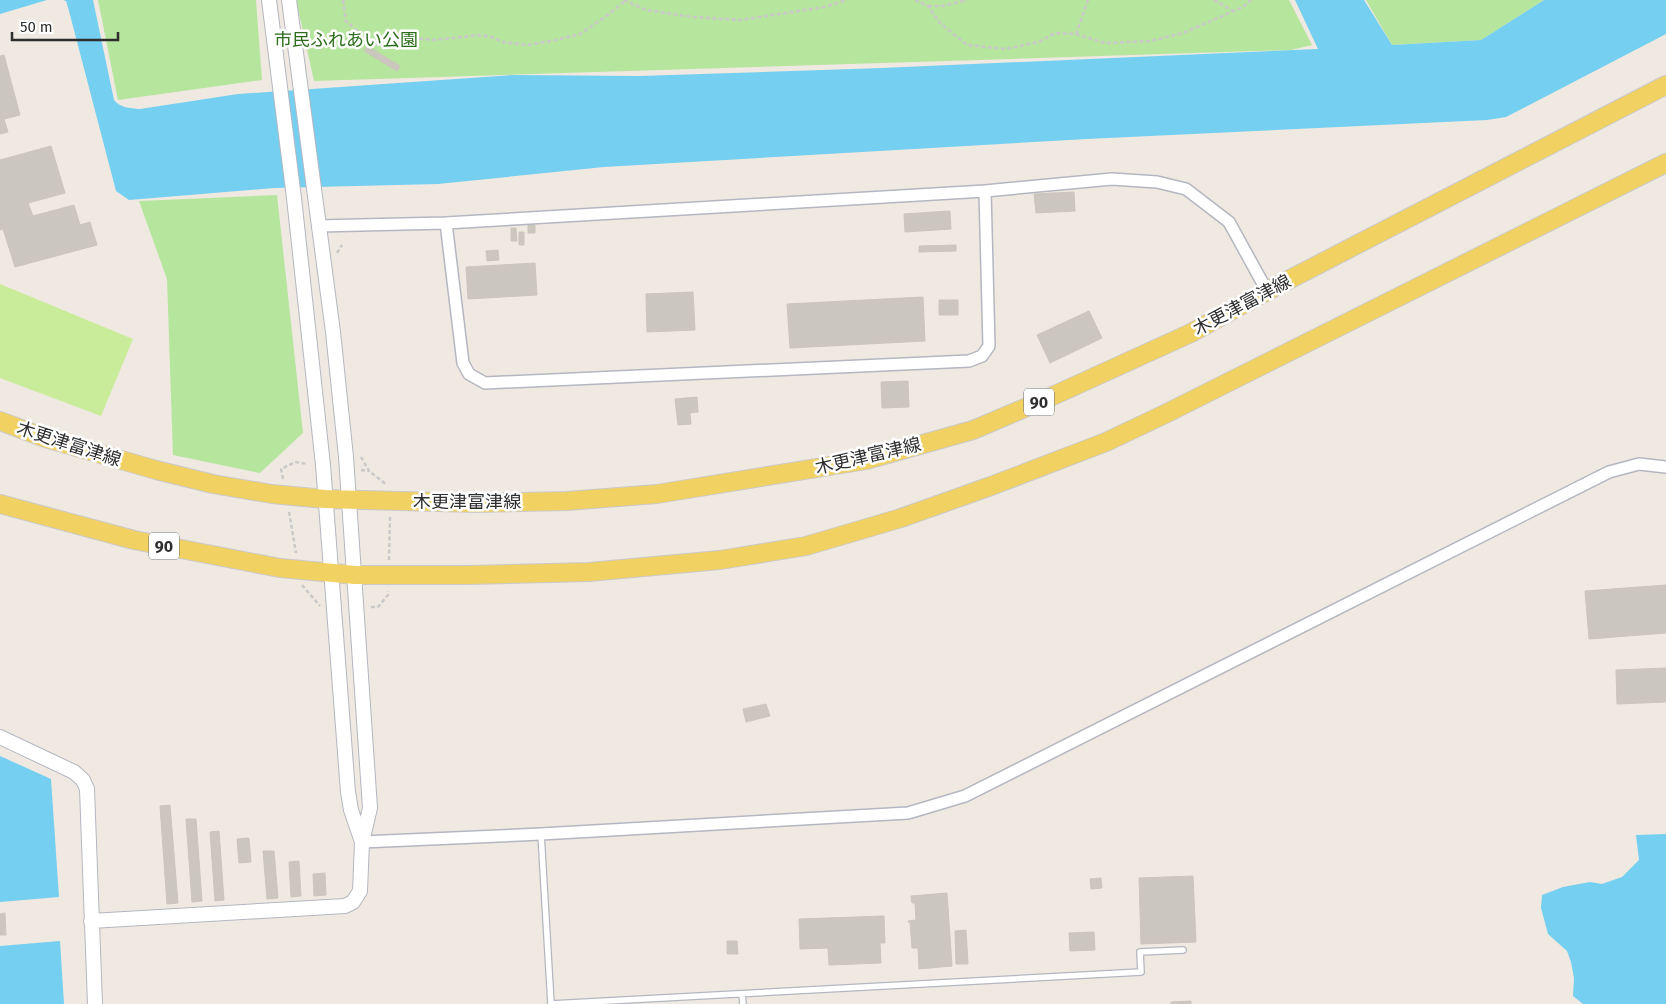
<svg xmlns="http://www.w3.org/2000/svg" width="1666" height="1004" font-family="'Fira Sans','Noto Sans JP',sans-serif">
	<style>
		.green { fill: #b6e59e }
		.pitch { fill: #c9ec9a }
		.water { fill: #75cff0 }
		.building { fill: #cbc7bf; stroke: #cbc5ba }
		.lines { fill: none; stroke-linecap: round; stroke-linejoin: round }
		.service-casing { stroke: #b4b7c1; stroke-width: 8 }
		.minor-casing { stroke: #b4b7c1; stroke-width: 14 }
		.tertiary-casing { stroke: #b4b7c1; stroke-width: 16 }
		.primary-casing { stroke: #c9c9c9; stroke-width: 20 }
		.path { stroke: #c9c9c9; stroke-width: 2.5; stroke-dasharray: 4 2.5; stroke-linecap: butt }
		.service { stroke: #fff; stroke-width: 5.5 }
		.minor { stroke: #fff; stroke-width: 11 }
		.tertiary { stroke: #fff; stroke-width: 14 }
		.primary { stroke: #f2d163; stroke-width: 18 }
		.labels { text-anchor: middle; dominant-baseline: central; stroke-width: 5; stroke-linejoin: round; paint-order: stroke }
		.shield { fill: #fff; stroke: #6d6d6d; stroke-width: 1 }
		.shield-label { font-size: 16px; font-weight: bold; fill: #2e2e2e }
		.park-label { font-size: 18px; fill: #2c6e1b; stroke: #fff }
		.street-label { font-size: 18px; fill: #2e2e2e; stroke: #fff }
	</style>
	<rect width="100%" height="100%" fill="#efe9e1"/>
	<!-- green -->
	<path class="green" d="M98,0h158l6,80 -144,20z
		M296,0h993l23,45 -21,5 -977,31z
		M1366,0h178l-63,40 -89,5z
		M277,195l26,238 -43,40 -87,-18 -6,-176 -28,-78z"/>
	<!-- pitch -->
	<path class="pitch" d="M0,284l133,55 -32,77 -101,-38z"/>
	<!-- water -->
	<path class="water" d="M0,0h47l-47,14z
		M63,0h30l21,100c7,8 15,8 26,9l98,-15 274,-19 128,1 242,-8 436,-19 -23,-49h69l28,45 89,-5 63,-40h122v34l-160,83 -19,3 -400,19 -483,28 -166,17 -164,4 -145,12 -13,-9 -47,-180 -3,-10z
		M0,756l51,23 8,118 -59,5z
		M1666,834v170h-83l-10,-8 1,-18 -3,-16 -4,-11 -19,-17 -7,-26 1,-13 21,-8 27,-5 12,2 20,-7 17,-17 -3,-25z
		M60,941l4,63h-64v-58z"/>
	<!-- building -->
	<path class="building" d="M367,46l33,20 -3,5 -33,-20z
		M4,55l16,60 -16,4 4,13 -8,2v-78z
		M51,146l14,47 -37,10 5,13 41,-11 6,20 10,-3 7,23 -82,22 -12,-38 -3,1v-70z
		M1074,192l1,19 -39,2 -2,-19z
		M950,211l1,18 -46,3 -1,-18z
		M528,225h7v8h-7z
		M511,228h5l1,13h-6z
		M519,232h5v13h-5z
		M956,245v6l-37,1v-6z
		M498,250l1,10 -12,1 -1,-10z
		M535,263l2,32 -69,4 -2,-32z
		M693,292l2,38 -48,2 -1,-38z
		M923,297l2,44 -135,7 -3,-44z
		M939,300h19v15h-19z
		M1089,311l13,27 -52,25 -13,-28z
		M908,381l1,26 -27,1 -1,-26z
		M697,397l1,15 -8,1 1,11 -13,1 -3,-26z
		M1666,585v48l-77,6 -4,-48z
		M1666,668v34l-49,2 -1,-34z
		M766,704l4,12 -24,6 -3,-13z
		M170,805l8,98 -11,1 -7,-98z
		M186,819h10l6,82 -10,1z
		M219,831l5,69 -9,1 -5,-69z
		M249,838l2,24 -12,1 -2,-24z
		M263,851h11l4,47 -11,1z
		M299,861l2,35 -10,1 -2,-35z
		M325,873l1,22 -12,1 -1,-22z
		M1193,876l3,66 -55,2 -2,-66z
		M1101,878l1,10 -11,1 -1,-10z
		M947,893l5,73 -33,3 -1,-21h-6l-2,-26h-2v-1l8,-1 -1,-17h-3l-1,-7z
		M5,913l1,22h-6v-21z
		M884,916l1,27h-5l1,20 -52,2 -1,-17 -28,1 -1,-30z
		M966,930l2,34h-12l-1,-33z
		M1094,932l1,18 -25,1 -1,-18z
		M727,941h10l1,13h-11z
		M1191,1001v3h-20v-2z"/>
	<g class="lines">
		<!-- service casing -->
		<g class="service-casing">
			<path id="service" d="M541,834l10,170 590,-32 -1,-20 43,-2
				M742,994l1,10"/>
		</g>
		<!-- minor casing -->
		<g class="minor-casing">
			<path id="minor" d="M446,223l17,140 6,11 16,9 484,-22 13,-5 7,-10 -4,-155
				M318,226l128,-3 539,-32 127,-12 45,3 29,7 43,33 38,69
				M362,842l179,-8 367,-21 57,-17 644,-324 30,-8 27,3"/>
		</g>
		<!-- tertiary casing -->
		<g class="tertiary-casing">
			<path id="tertiary" d="M269,0l25,198 29,267 25,327 3,18 11,32
				M0,737l74,35 9,8 4,9 8,215
				M91,921l254,-15 8,-4 7,-11 2,-49 8,-34 -24,-351 -13,-125 -44,-332"/>
		</g>
		<!-- primary casing -->
		<g class="primary-casing">
			<path id="primary" d="M0,421l45,17 111,32 57,14 59,10 53,5 151,4 91,-2 90,-7 209,-34 107,-30 73,-31 145,-66 76,-42 399,-206
				M0,504l134,36 146,28 75,7h113l121,-3 131,-12 86,-14 95,-28 90,-32 115,-44 59,-28 501,-251"/>
		</g>
		<!-- path -->
		<path class="path" d="M343,0l3,21 25,22 13,3 28,-8 22,2 45,-5 13,2 11,5 24,3 24,-4 29,-7 25,-17 20,-16
			M624,0l22,10 47,7 47,3 85,-13 22,-7
			M915,0l13,6 12,17 27,22 38,4 34,-7 16,-9 21,1 29,9 45,-2 33,-8 60,-26 8,-7
			M1214,0l19,11
			M928,6h14l25,-6
			M1076,34l12,-34
			M337,253l5,-8
			M361,457l8,14 18,14
			M361,470l8,1
			M283,479l-2,-10 14,-7 13,2
			M289,512l7,41
			M389,560l1,-44
			M302,585l18,21
			M371,607h7l10,-12v-4"/>
		<!-- service -->
		<use href="#service" class="service"/>
		<!-- minor -->
		<use href="#minor" class="minor"/>
		<!-- tertiary -->
		<use href="#tertiary" class="tertiary"/>
		<!-- primary -->
		<use href="#primary" class="primary"/>
	</g>
	<g class="labels">
		<!-- shield labels -->
		<g class="shield">
			<rect x="1024" y="388.5" width="30" height="27" rx="4"/>
			<rect x="149" y="532.5" width="30" height="27" rx="4"/>
		</g>
		<g class="shield-label">
			<text x="1039" y="402">90</text>
			<text x="164" y="546">90</text>
		</g>
		<!-- park labels -->
		<g class="park-label">
			<text x="346" y="40">市民ふれあい公園</text>
		</g>
		<!-- street labels -->
		<g class="street-label">
			<text transform="translate(1242 305) rotate(-28)">木更津富津線</text>
			<text transform="translate(69 444) rotate(18)">木更津富津線</text>
			<text transform="translate(868 456) rotate(-13)">木更津富津線</text>
			<text x="467" y="502">木更津富津線</text>
		</g>
	</g>
	<!-- scale -->
	<path d="M12 32v8h106v-8" fill="none" stroke="#2e2e2e" stroke-width="2.5"/>
	<text x="20" y="32" font-size="15" fill="#2e2e2e" stroke="#ffffff" stroke-width="4" paint-order="stroke">50 m</text>
</svg>
